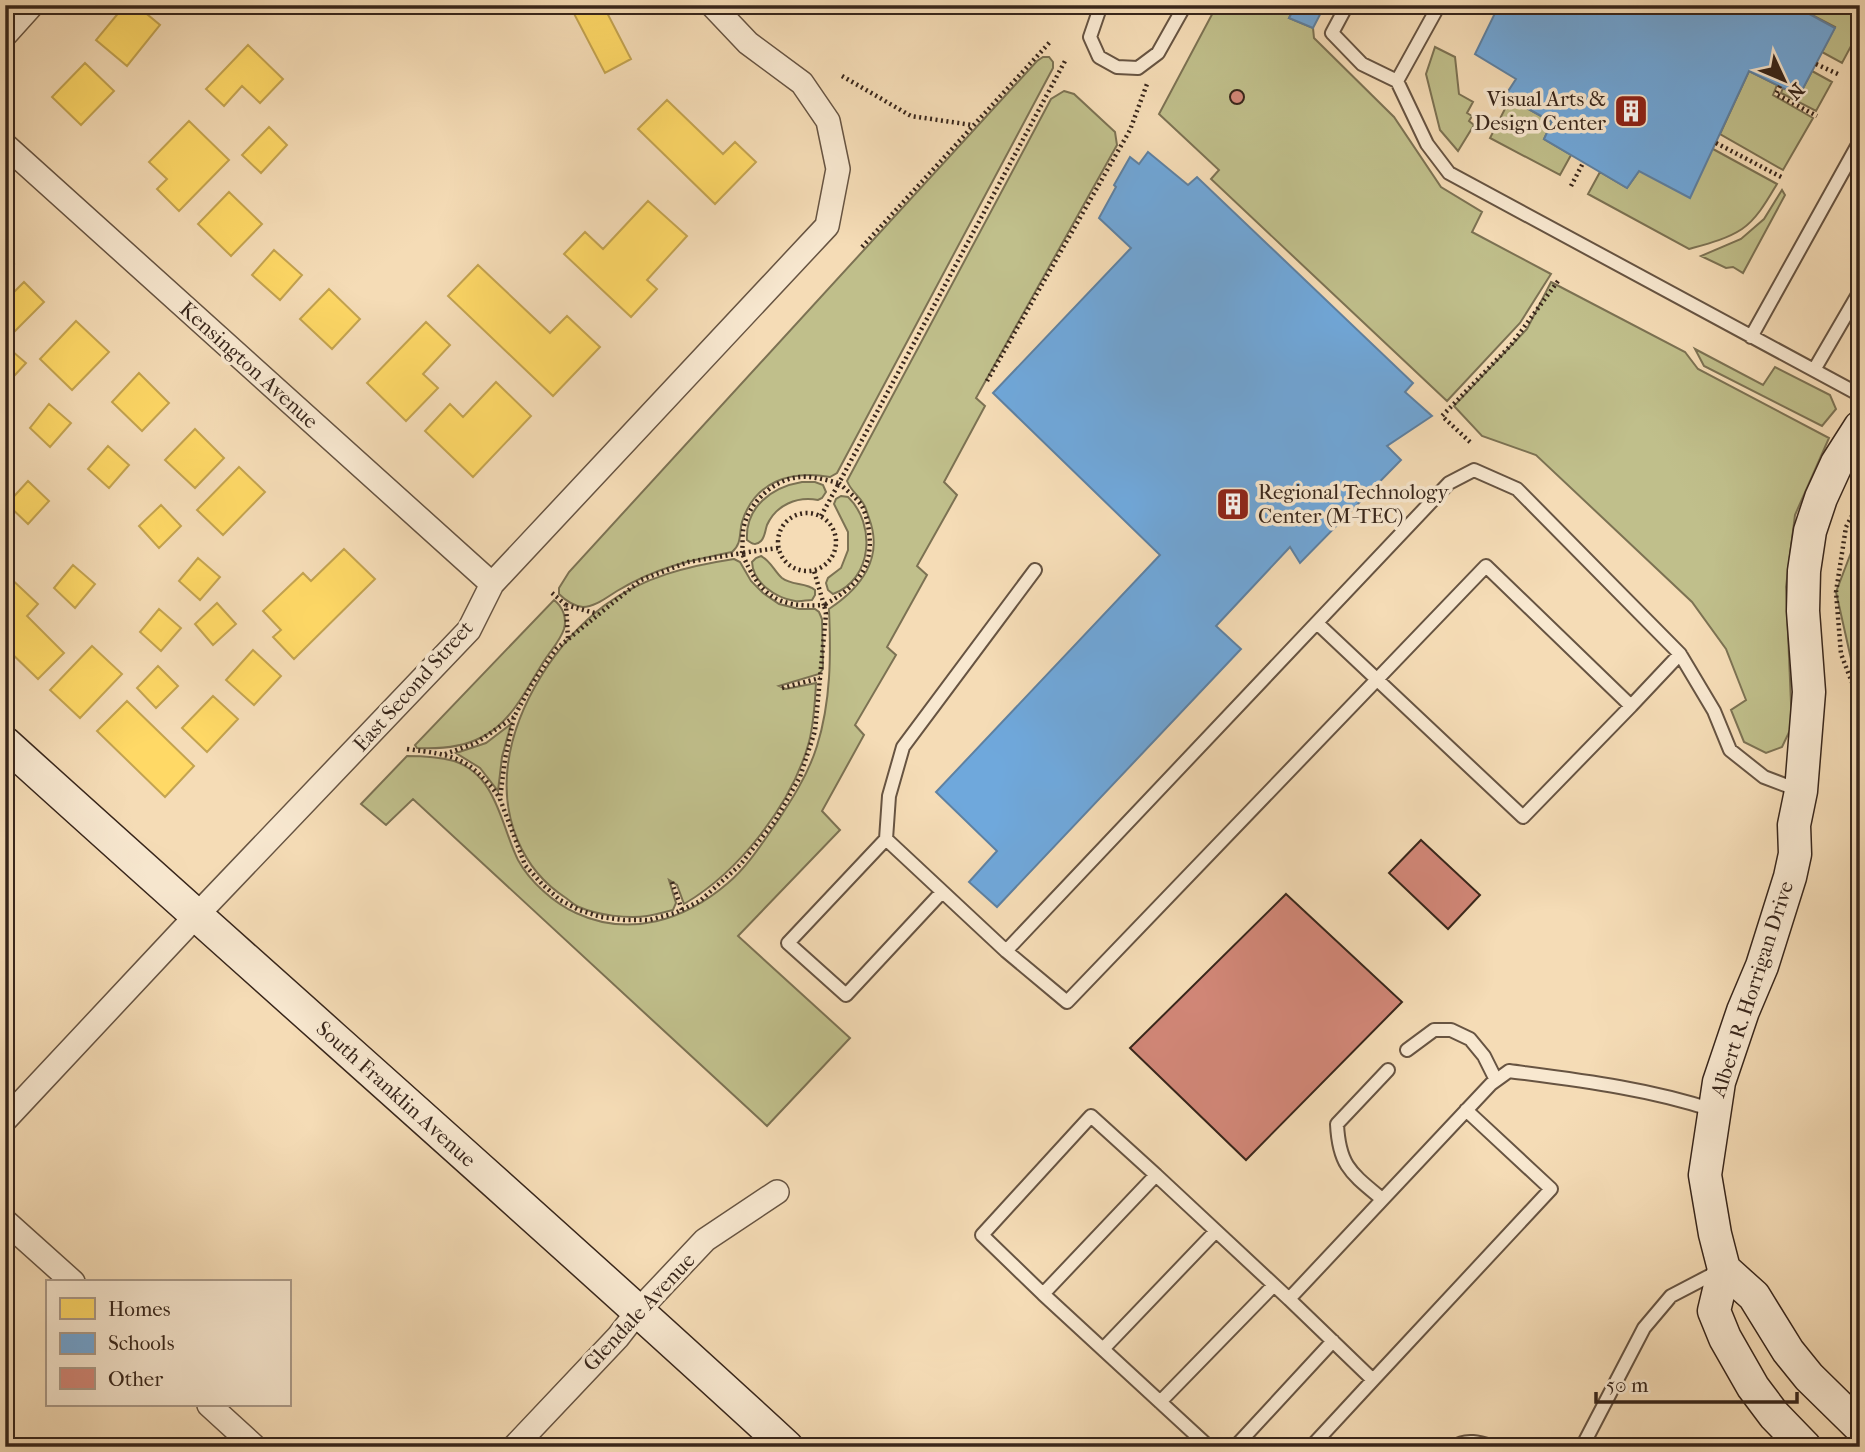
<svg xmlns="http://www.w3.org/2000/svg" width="1865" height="1452" font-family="'IM FELL French Canon',serif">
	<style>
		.green { fill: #c0bf8b; stroke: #7c7253; stroke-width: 2 }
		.homes { fill: #ffd966; stroke: #c3a350; stroke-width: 2 }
		.schools { fill: #6fa8dc; stroke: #5e81a2; stroke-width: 2 }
		.building { fill: #d28778; stroke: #38261b; stroke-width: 2 }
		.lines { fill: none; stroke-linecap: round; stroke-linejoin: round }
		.lane-casing { stroke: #675442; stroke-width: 16 }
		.street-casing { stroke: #675442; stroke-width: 26 }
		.secondary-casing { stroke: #38261b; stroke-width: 35 }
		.path { stroke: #38261b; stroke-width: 4.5; stroke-dasharray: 2 3.5; stroke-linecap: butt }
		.lane { stroke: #f8e8d0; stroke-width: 12 }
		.street { stroke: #f8e8d0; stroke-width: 23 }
		.secondary { stroke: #f8e8d0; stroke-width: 32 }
		.labels { text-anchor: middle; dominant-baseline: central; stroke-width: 7; stroke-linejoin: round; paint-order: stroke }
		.poi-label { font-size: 21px; fill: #38261b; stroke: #f8e8d0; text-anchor: end }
		.street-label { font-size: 21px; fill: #38261b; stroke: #f8e8d0 }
	</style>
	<rect width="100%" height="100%" fill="#f5dcb6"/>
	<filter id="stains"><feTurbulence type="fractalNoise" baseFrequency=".00286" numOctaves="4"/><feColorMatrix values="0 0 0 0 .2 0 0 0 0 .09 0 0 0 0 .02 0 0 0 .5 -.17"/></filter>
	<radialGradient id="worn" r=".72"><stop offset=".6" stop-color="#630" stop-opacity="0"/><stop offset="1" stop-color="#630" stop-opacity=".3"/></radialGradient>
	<!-- green -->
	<path class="green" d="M1217,5h79l-7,13 24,10 1,10 80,79 47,70 41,25 -10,20 79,42 -31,49 -73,78 -236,-222 8,-9 -60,-56z
		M1793,5h66l-1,28 -16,30 -20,-11 13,-25z
		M1435,47l20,10 4,37 14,8 -6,11 5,3 -3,5 5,4 -16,26 -18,-21 -14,-56z
		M1043,57h6l4,5v6l-216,405 -7,4c-39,-7 -75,4 -88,45 -3,11 0,22 -10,30 -44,9 -75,15 -115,39 -10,6 -22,16 -34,16 -10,-1 -17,-6 -24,-13v-6l10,-16 468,-511z
		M1749,71l28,14 -4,10 40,23 -30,52 -63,-36z
		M1812,71l20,11 -16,29 -35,-18 2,-5 16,8z
		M1064,91l10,3 41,38 2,13 -141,253 9,8 -41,76 13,13 -40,71 10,9 -40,72 9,8 -41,70 9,10 -42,76 18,19 -102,106 112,102 -83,88 -354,-327 -27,26 -25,-21 46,-48c15,0 32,1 47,5 43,14 47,65 64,99 12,22 36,43 58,53 54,25 109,7 152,-30 19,-16 33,-38 47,-58 16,-24 33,-50 42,-79 14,-45 14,-91 12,-137 32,-21 55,-51 40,-91 -2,-5 -3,-11 -6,-15 -5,-8 -12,-12 -16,-22l204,-382z
		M1510,99l42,23 -8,17 27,16 -11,20 -70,-37z
		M1713,149l64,35c-9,15 -20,35 -35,45 -15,10 -35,15 -53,20l-101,-55 12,-22 27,16 12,-17z
		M1782,190l3,5 -42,78 -10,-6 -7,1 -25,-12 40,-17 23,-20z
		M1551,282l134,70 13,17 131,69 -34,77 -9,72 6,139 -10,21 -16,6 -22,-11 -13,-32 15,-10 -20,-51 -34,-47 -156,-147 -54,-19 -28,-30 73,-77z
		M1695,349l68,36 12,-18 55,28 6,14 -14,17 -118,-60z
		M802,482h13l8,3 3,7 -4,6 -4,2c-21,-4 -42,5 -51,25 -2,6 -2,12 -6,16 -5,5 -9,3 -14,-1 -2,-33 25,-53 55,-58z
		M841,496l7,1c28,27 25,82 -15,97l-5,-4 -2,-7 2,-5 13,-10 7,-18v-18l-14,-28 2,-5z
		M1860,529v170l-24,-107z
		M761,556c10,5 13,15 21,22 10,8 24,4 33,12v5l-3,5c-5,0 -12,2 -17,1 -19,-3 -42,-18 -43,-39l4,-4z
		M734,559l6,3 11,19 12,12 16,11 20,5h16l4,3 3,7 1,50 -4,5 -40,12 7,3 30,-6c-1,20 -2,40 -7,59 -17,62 -70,130 -125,162l-7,-19 -8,-5 7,23 -3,7c-9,2 -18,5 -26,6 -19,3 -50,-1 -68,-9 -5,-2 -9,-6 -13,-9 -45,-29 -65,-81 -58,-134 8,-60 49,-123 97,-159 38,-28 83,-39 129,-46z
		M554,600c9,7 13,18 10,29 -4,12 -13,21 -20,32 -18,28 -32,62 -64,77 -19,10 -42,11 -63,10l-2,-3z
		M511,724l-9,33 -4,34 -18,-23 -24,-15 30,-10z"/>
	<!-- homes -->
	<path class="homes" d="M125,5h11l24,20 -33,41 -31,-26z
		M603,5l28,54 -26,14 -35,-67z
		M248,45l35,34 -23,24 -18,-17 -18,20 -18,-17z
		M85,63l29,28 -33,34 -29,-28z
		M667,100l56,54 12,-12 21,20 -41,42 -77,-75z
		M189,121l40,39 -50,51 -22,-22 10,-10 -18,-17z
		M269,127l18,18 -26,28 -19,-18z
		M229,192l33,32 -31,32 -33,-32z
		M648,201l39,35 -40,44 10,9 -26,28 -67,-63 21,-22 18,17z
		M274,250l28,25 -22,25 -28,-25z
		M5,255l9,9 -9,9z
		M478,265l72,68 17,-17 33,31 -47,49 -105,-100z
		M24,282l20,20 -30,30 -9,-9v-22z
		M329,289l31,30 -28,30 -32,-30z
		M76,321l33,31 -37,38 -32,-31z
		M426,322l24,23 -27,29 15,14 -32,33 -39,-38z
		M5,345l21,18 -21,23z
		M139,373l30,30 -27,28 -30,-29z
		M496,382l35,34 -58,61 -48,-46 25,-27 13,13z
		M49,404l22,19 -21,24 -20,-19z
		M195,429l29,29 -29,30 -30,-28z
		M108,446l21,19 -20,23 -21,-19z
		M239,467l26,25 -42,43 -26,-25z
		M28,481l21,20 -21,23 -21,-20z
		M161,505l20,21 -22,22 -20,-22z
		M344,549l31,30 -81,80 -21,-22 8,-7 -18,-19 40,-38 8,8z
		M198,558l22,19 -20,23 -21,-19z
		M73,565l22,19 -20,24 -21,-20z
		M6,574l32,30 -11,12 37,37 -26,26 -33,-32z
		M217,603l19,21 -23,21 -18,-21z
		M159,609l22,19 -20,23 -21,-19z
		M92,646l30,28 -42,44 -30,-28z
		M253,650l28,26 -27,29 -28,-25z
		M158,666l20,20 -22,22 -19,-20z
		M213,696l25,23 -31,33 -25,-24z
		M127,701l67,65 -29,31 -68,-66z"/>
	<!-- schools -->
	<path class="schools" d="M1296,5h29l-12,23 -24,-10z
		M1499,5h47l9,5 2,-5h236l42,23 -36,68 -50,-25 -59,127 -51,-27 -12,17 -83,-49 8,-17 -47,-26 11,-17 -41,-25z
		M1148,152l40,33 9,-8 216,206 -8,9 27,24 -45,30 14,14 -101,103 -10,-16 -74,79 25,23 -244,258 -28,-25 28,-31 -61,-59 224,-237 -167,-162 138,-145 -32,-30 17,-31 -2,-2 16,-28 9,7z"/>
	<!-- building -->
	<path class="building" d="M1230 97a7 7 0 1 1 14 0a7 7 0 1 1-14 0Z
		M1421,840l59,55 -32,34 -59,-56z
		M1286,894l116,108 -156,158 -116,-112z"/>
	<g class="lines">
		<!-- lane casing -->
		<g class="lane-casing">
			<path id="lane" d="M1101,5l-11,32 9,20 18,10 21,1 20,-15 27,-48
				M1347,5l-15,28 30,31 35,17 30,63 22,29 411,222
				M1397,81l42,-76
				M1751,337l109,-196
				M1814,370l46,-79
				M1317,623l206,194 108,-111
				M1680,654l-49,52 -145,-140 -419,436 -61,-51 443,-468 25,-13 43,19 163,165 34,57 16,39 34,27 37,14
				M886,839l3,-43 14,-49 132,-177
				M942,892l-96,103 -58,-52 98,-104 120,112
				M1407,1050l27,-20h17l19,9 14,17 12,24
				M1466,1110l85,79 -178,191 -84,-81 202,-215 18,-13c68,9 138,17 204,39
				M1382,1199c-31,-26 -43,-33 -45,-75l51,-54
				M1043,1294l-61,-59 109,-119 65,59
				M1103,1349l113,-118
				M1160,1402l114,-117
				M1209,1447l-166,-153 113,-119 133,124
				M1235,1447l98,-106
				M1311,1447l62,-67
				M1454,1447c12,-9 27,-4 40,0
				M1582,1447l62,-119 27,-32 50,-26"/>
		</g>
		<!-- street casing -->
		<g class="street-casing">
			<path id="street" d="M5,35l27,-30
				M5,145l487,439
				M5,1120l191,-204 273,-286 23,-46 335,-358 11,-57 -10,-48 -26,-38 -54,-40 -36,-38
				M5,1221l68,61
				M209,1405l46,42
				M514,1447l104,-110 21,-27 66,-70 72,-48"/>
		</g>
		<!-- secondary casing -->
		<g class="secondary-casing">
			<path id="secondary" d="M5,743c260,236 524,466 782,704
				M1724,1269l30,27 34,55 21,26 51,50
				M1805,1447l-31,-32 -21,-28 -28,-49 -11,-27 10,-42 -9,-35 -10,-59 14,-93 24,-71 19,-45 28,-89 5,-23 -1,-29 7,-34 8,-99 -6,-81 1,-40 6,-40 11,-33 16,-35 23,-36"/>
		</g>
		<!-- path -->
		<path class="path" d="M1816,64l24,11
			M842,76l69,40 61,9
			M1780,86l-4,8 41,22
			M1716,143l67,35
			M1571,186l12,-23
			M862,247l188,-205
			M987,381l143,-251 17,-46
			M1470,442l-28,-26 69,-71 47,-64
			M1860,501l-14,26 -10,65 5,62 19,49
			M778 542a29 29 0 1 1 58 0a29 29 0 1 1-58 0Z
			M821,516l18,-33c-13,-3 -26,-7 -39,-6 -27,2 -53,27 -57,54 -1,7 0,15 -1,22l-54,9 -47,18 -85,69 -24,35 -18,33 -9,42 -5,40 25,66 17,19 18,16 19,10 22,7 23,3h25l26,-7 25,-12 40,-36 35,-44 25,-44 15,-46 11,-117 -2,-9c30,-17 50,-35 45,-73 -1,-9 -3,-18 -7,-26 -5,-8 -16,-16 -23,-23l226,-422
			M778,548l-36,5c18,43 35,55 82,52l-10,-34
			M552,593l14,12 2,33
			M566,605l32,9
			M782,688l38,-10
			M407,749c48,6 63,9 93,49
			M445,754l31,-11 38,-26
			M672,882l10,28"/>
		<!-- lane -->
		<use href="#lane" class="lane"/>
		<!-- street -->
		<use href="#street" class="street"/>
		<!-- secondary -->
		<use href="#secondary" class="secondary"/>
	</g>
	<!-- icons -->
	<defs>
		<g id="building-square" transform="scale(1.75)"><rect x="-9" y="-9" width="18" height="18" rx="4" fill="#8f2418" stroke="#f8e8d0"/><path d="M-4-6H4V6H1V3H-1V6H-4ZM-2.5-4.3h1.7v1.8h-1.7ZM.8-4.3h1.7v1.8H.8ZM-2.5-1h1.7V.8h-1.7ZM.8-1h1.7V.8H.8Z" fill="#fff"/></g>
	</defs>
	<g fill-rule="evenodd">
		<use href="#building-square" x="1631" y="111"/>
		<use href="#building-square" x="1233" y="504"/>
	</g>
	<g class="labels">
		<!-- poi labels -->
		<g class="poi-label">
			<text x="1606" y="99">Visual Arts &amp;<tspan x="1606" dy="24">Design Center</tspan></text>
			<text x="1258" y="492" text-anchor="start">Regional Technology<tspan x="1258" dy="24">Center (M-TEC)</tspan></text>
		</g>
		<!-- street labels -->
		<g class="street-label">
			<text transform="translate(249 365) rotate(42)">Kensington Avenue</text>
			<text transform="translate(413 686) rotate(-48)">East Second Street</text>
			<text transform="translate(1752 989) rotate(-72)">Albert R. Horrigan Drive</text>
			<text transform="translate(396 1094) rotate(42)">South Franklin Avenue</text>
			<text transform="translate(639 1312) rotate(-47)">Glendale Avenue</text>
		</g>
	</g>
	<!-- margin -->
	<rect width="1865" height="1452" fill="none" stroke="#f5dcb6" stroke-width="28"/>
	<rect x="7" y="7" width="1851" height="1438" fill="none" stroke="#38261b" stroke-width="3.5"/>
	<rect x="14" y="14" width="1837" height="1424" fill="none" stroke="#38261b" stroke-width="2"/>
	<!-- legend -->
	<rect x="46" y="1280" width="245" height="126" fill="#f8e8d0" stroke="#ab9a88" stroke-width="2"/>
	<rect x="60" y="1298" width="35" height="21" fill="#ffd966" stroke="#ab9a88" stroke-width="2"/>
	<text x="108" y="1316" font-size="21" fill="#38261b">Homes</text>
	<rect x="60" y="1333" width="35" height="21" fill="#6fa8dc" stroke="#ab9a88" stroke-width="2"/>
	<text x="108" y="1350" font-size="21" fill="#38261b">Schools</text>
	<rect x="60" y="1368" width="35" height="21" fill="#d28778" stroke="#ab9a88" stroke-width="2"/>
	<text x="108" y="1386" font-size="21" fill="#38261b">Other</text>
	<!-- north arrow -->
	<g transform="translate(1784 80) rotate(134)" stroke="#f8e8d0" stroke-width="5" paint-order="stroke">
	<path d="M0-5L12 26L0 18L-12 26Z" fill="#38261b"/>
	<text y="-10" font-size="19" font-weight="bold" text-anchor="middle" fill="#38261b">N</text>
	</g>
	<!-- scale -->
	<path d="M1596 1392v10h201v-10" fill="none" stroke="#38261b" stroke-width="3.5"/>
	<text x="1606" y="1392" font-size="21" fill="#38261b" stroke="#f8e8d0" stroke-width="5" paint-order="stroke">50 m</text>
	<rect width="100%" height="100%" filter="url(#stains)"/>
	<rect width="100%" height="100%" fill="url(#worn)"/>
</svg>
